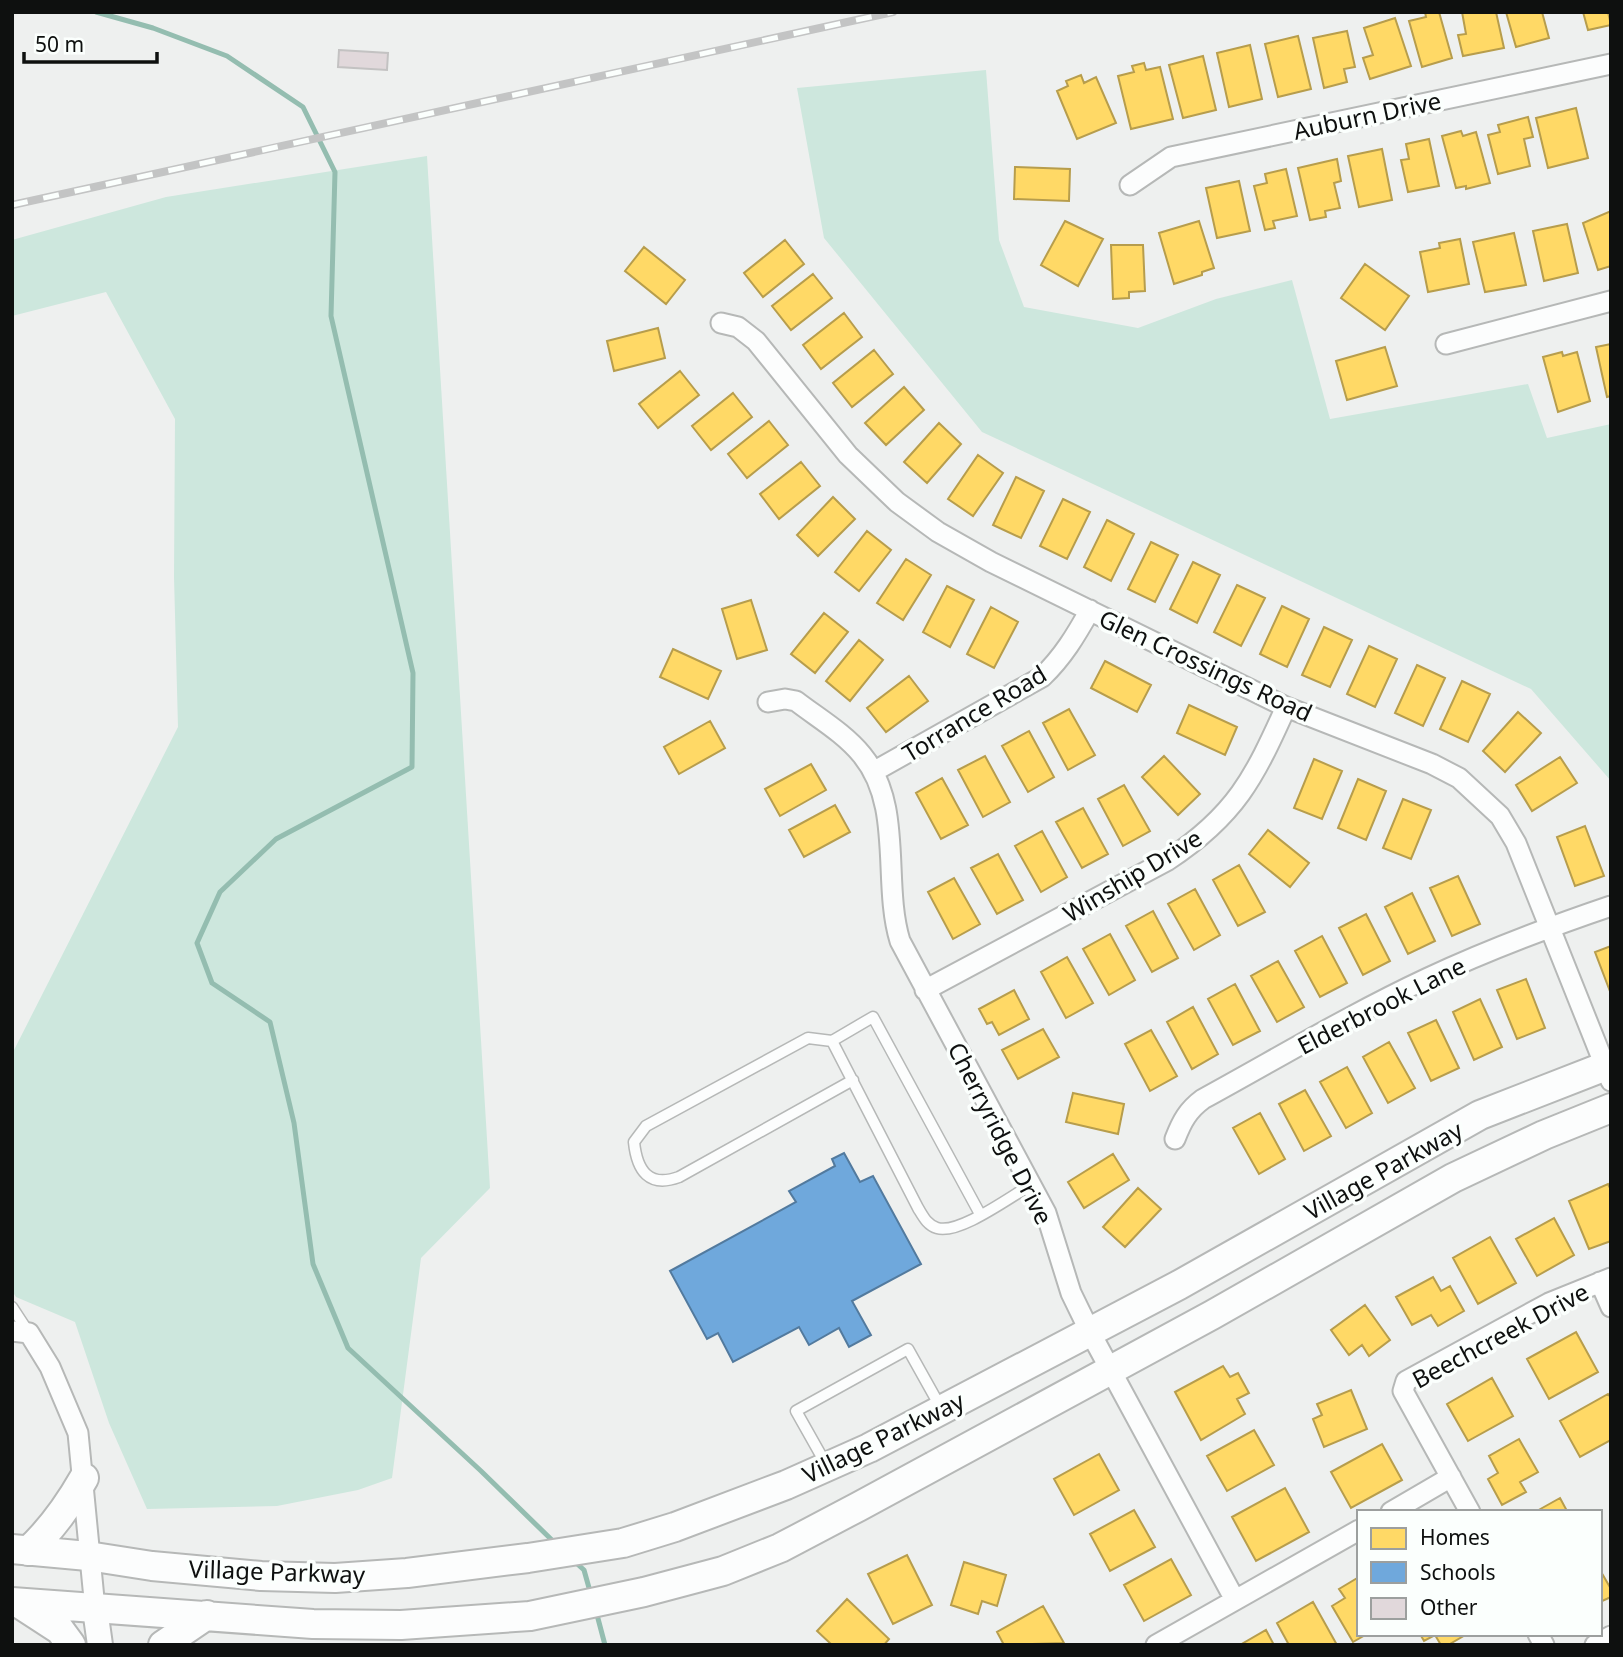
<svg xmlns="http://www.w3.org/2000/svg" width="1623" height="1657" font-family="'Noto Sans',sans-serif">
	<style>
		.green { fill: #cde7dd }
		.homes { fill: #ffd966; stroke: #b79d4c; stroke-width: 2 }
		.schools { fill: #6fa8dc; stroke: #527a9e; stroke-width: 2 }
		.lines { fill: none; stroke-linecap: round; stroke-linejoin: round }
		.stream { stroke: #94bdb0; stroke-width: 5 }
		.building { fill: #e1d8db; stroke: #c3c2c2; stroke-width: 2 }
		.service-casing { stroke: #b6b8b7; stroke-width: 13 }
		.minor-casing { stroke: #b6b8b7; stroke-width: 23 }
		.tertiary-casing { stroke: #b6b8b7; stroke-width: 28 }
		.secondary-casing { stroke: #b6b8b7; stroke-width: 32 }
		.service { stroke: #fcfdfd; stroke-width: 10 }
		.minor { stroke: #fcfdfd; stroke-width: 19 }
		.tertiary { stroke: #fcfdfd; stroke-width: 24 }
		.secondary { stroke: #fcfdfd; stroke-width: 28 }
		.rail-casing { stroke: #c3c4c4; stroke-width: 8 }
		.rail { stroke: #fbfffd; stroke-width: 5; stroke-dasharray: 16; stroke-linecap: butt }
		.labels { text-anchor: middle; dominant-baseline: central; stroke-width: 7; stroke-linejoin: round; paint-order: stroke }
		.street-label { font-size: 24px; fill: #0e100f; stroke: #fbfffd }
	</style>
	<rect width="100%" height="100%" fill="#eef0ef"/>
	<!-- green -->
	<path class="green" d="M986,70l13,170 25,67 114,21 78,-29 76,-19 38,139 198,-35 19,54 64,-14v357l-80,-92 -549,-257 -158,-194 -27,-150z
		M427,156l63,1032 -69,70 -29,220 -34,12 -81,16 -130,3 -38,-86 -34,-101 -59,-25 -4,-6v-237l166,-327 -4,-150 1,-158 -69,-127 -94,24v-76l154,-43z"/>
	<!-- homes -->
	<path class="homes" d="M1425,12h14l13,46 -30,9 -13,-46 17,-4z
		M1462,12h34l8,36 -41,8 -5,-21 8,-1z
		M1506,12h36l7,26 -33,9z
		M1583,12h25l3,13 -23,5z
		M1395,18l16,48 -41,13 -7,-21 10,-3 -9,-27z
		M1347,31l8,36 -11,2 3,13 -23,6 -11,-50z
		M1298,36l13,53 -33,8 -13,-53z
		M1250,45l12,54 -33,8 -12,-54z
		M1203,56l13,54 -33,8 -14,-53z
		M1144,63l2,7 14,-3 13,52 -42,10 -13,-53 16,-4 -2,-6z
		M1081,75l3,8 12,-6 20,46 -39,16 -20,-48 11,-5 -2,-5z
		M1576,108l12,50 -40,10 -12,-50z
		M1528,117l5,20 -9,2 6,27 -32,8 -10,-39 12,-3 -2,-7z
		M1461,131l2,5 13,-4 14,51 -24,6v-3l-10,2 -14,-52z
		M1429,139l10,47 -31,6 -7,-32 8,-1 -3,-15z
		M1382,149l10,51 -33,7 -11,-51z
		M1337,159l4,22 -7,2 6,25 -15,3 1,6 -16,3 -12,-52z
		M1015,167l55,2 -1,32 -55,-2z
		M1286,169l11,47 -24,5 2,7 -10,2 -11,-44 13,-3 -2,-9z
		M1239,181l11,50 -33,7 -11,-50z
		M1611,211v55l-13,4 -15,-47z
		M1065,221l38,18 -25,47 -37,-21z
		M1199,221l15,47 -12,4v3l-28,9 -15,-51z
		M1567,224l11,49 -34,8 -11,-50z
		M1514,233l12,52 -41,7 -12,-50z
		M1460,239l9,45 -41,8 -8,-40 20,-4 -1,-5z
		M785,240l19,24 -41,33 -19,-24z
		M1111,245h32l2,46 -16,1v6l-16,1z
		M644,247l41,33 -19,24 -41,-33z
		M1365,264l44,32 -24,34 -44,-32z
		M813,274l19,24 -41,32 -19,-24z
		M844,313l18,24 -41,32 -18,-24z
		M658,328l7,30 -51,13 -7,-30z
		M1611,344v52l-4,1 -11,-50z
		M1385,347l12,39 -50,14 -11,-39z
		M874,350l19,24 -41,33 -19,-24z
		M1562,352l1,4 14,-4 13,49 -32,11 -15,-55z
		M680,371l19,24 -41,33 -19,-24z
		M904,387l20,23 -38,35 -21,-22z
		M733,393l19,24 -41,33 -19,-24z
		M769,421l19,24 -41,33 -19,-24z
		M939,423l22,21 -34,39 -23,-21z
		M978,455l25,18 -30,43 -25,-17z
		M801,462l19,24 -41,33 -19,-25z
		M1016,477l28,14 -23,47 -28,-13z
		M833,497l22,22 -37,37 -21,-21z
		M1063,499l27,13 -23,47 -27,-13z
		M1107,520l27,14 -23,47 -27,-14z
		M867,531l24,19 -32,41 -24,-19z
		M1151,542l27,13 -23,47 -27,-13z
		M906,559l25,16 -28,45 -26,-17z
		M1193,562l27,13 -23,48 -27,-14z
		M1237,585l28,13 -24,48 -27,-14z
		M947,586l27,14 -24,47 -27,-15z
		M751,600l16,50 -30,9 -15,-50z
		M1282,606l27,13 -22,48 -27,-13z
		M991,607l27,15 -24,46 -27,-14z
		M824,613l24,19 -33,41 -24,-19z
		M1324,627l28,13 -22,47 -28,-12z
		M859,640l24,20 -33,41 -24,-20z
		M1369,646l28,13 -22,48 -28,-13z
		M673,649l48,22 -13,28 -48,-22z
		M1105,661l46,24 -14,27 -46,-24z
		M1417,665l28,13 -22,48 -28,-13z
		M909,676l19,25 -42,31 -19,-24z
		M1462,681l28,13 -22,48 -28,-13z
		M1189,705l48,22 -12,28 -48,-22z
		M1069,709l26,46 -27,15 -25,-47z
		M1518,712l23,21 -36,39 -22,-21z
		M710,721l15,27 -46,26 -15,-27z
		M1029,731l25,46 -26,15 -26,-46z
		M985,756l25,46 -27,15 -25,-47z
		M1164,756l36,38 -22,21 -36,-38z
		M1560,757l17,26 -45,28 -16,-26z
		M1314,759l28,12 -20,48 -28,-11z
		M811,764l15,26 -46,26 -15,-27z
		M942,778l26,47 -27,14 -25,-46z
		M1358,779l28,12 -20,49 -28,-12z
		M1124,785l26,46 -27,15 -25,-47z
		M1403,799l28,11 -20,49 -28,-11z
		M835,805l15,27 -46,25 -15,-27z
		M1083,808l25,46 -26,14 -26,-46z
		M1585,826l19,50 -29,10 -18,-49z
		M1268,830l41,33 -19,24 -41,-33z
		M1042,831l25,46 -26,15 -26,-46z
		M998,854l25,46 -26,14 -26,-46z
		M1239,865l26,47 -27,14 -25,-46z
		M1458,876l22,48 -28,12 -22,-48z
		M954,878l26,46 -27,15 -25,-47z
		M1195,889l25,46 -26,15 -26,-46z
		M1412,893l23,48 -27,13 -23,-47z
		M1153,911l25,47 -26,14 -26,-46z
		M1366,914l24,47 -27,14 -24,-47z
		M1110,934l25,46 -26,15 -26,-46z
		M1322,936l25,47 -27,14 -25,-46z
		M1611,946v48l-16,-42z
		M1067,957l26,46 -27,15 -25,-46z
		M1278,961l26,46 -27,15 -26,-46z
		M1526,979l19,49 -28,11 -20,-49z
		M1235,984l25,47 -27,14 -25,-46z
		M1014,990l15,29 -30,16 -7,-13 -5,2 -8,-15z
		M1480,999l22,48 -28,13 -21,-48z
		M1193,1007l25,47 -26,15 -25,-47z
		M1436,1020l23,48 -28,13 -23,-48z
		M1043,1029l16,28 -41,22 -16,-29z
		M1151,1030l26,46 -27,15 -25,-47z
		M1389,1042l26,46 -27,15 -25,-46z
		M1347,1067l25,46 -26,15 -26,-46z
		M1305,1090l26,46 -27,15 -25,-47z
		M1073,1093l51,11 -6,30 -52,-12z
		M1260,1113l25,46 -26,15 -26,-46z
		M1113,1154l16,26 -45,28 -16,-26z
		M1608,1184l3,6v51l-22,8 -20,-48z
		M1138,1188l23,21 -36,38 -22,-20z
		M1554,1218l20,37 -37,21 -21,-37z
		M1490,1237l26,46 -38,21 -25,-46z
		M1433,1277l8,14 9,-5 14,25 -26,15 -7,-11 -19,10 -16,-28z
		M1365,1305l25,35 -21,16 -7,-11 -13,10 -18,-25z
		M1576,1332l22,40 -49,27 -22,-40z
		M1223,1366l7,11 8,-4 11,20 -12,6 8,15 -44,26 -26,-48z
		M1492,1378l21,38 -45,25 -21,-37z
		M1351,1390l16,39 -43,18 -11,-28 9,-4 -5,-11z
		M1608,1394l3,4v42l-31,17 -20,-36z
		M1254,1430l20,35 -47,26 -20,-35z
		M1519,1439l19,33 -18,10 6,10 -24,13 -14,-26 10,-6 -9,-17z
		M1382,1444l20,36 -51,28 -20,-36z
		M1099,1454l20,36 -45,25 -20,-36z
		M1285,1488l24,44 -53,29 -24,-44z
		M1560,1498l7,13 -32,1z
		M1134,1510l21,37 -45,24 -20,-37z
		M907,1555l25,50 -39,19 -25,-50z
		M1171,1559l20,36 -47,26 -20,-36z
		M964,1562l42,13 -9,31 -15,-5 -4,13 -27,-9z
		M1600,1570l11,19v8l-11,5z
		M1359,1577v57h8l-14,8 -21,-36 13,-8 -6,-9z
		M847,1599l42,40 -5,6h-52l-15,-14z
		M1313,1602l24,43h-48l-12,-22z
		M1043,1606l21,37 -60,2 -7,-13z
		M1266,1630l8,15h-34z
		M1420,1634h47l-19,11h-7l-6,-10 -11,6z"/>
	<!-- schools -->
	<path class="schools" d="M844,1153l16,29 13,-6 48,88 -69,37 19,34 -22,12 -10,-19 -30,17 -10,-18 -66,35 -15,-29 -11,6 -37,-68 126,-69 -7,-11 46,-25 -3,-7z"/>
	<g class="lines">
		<!-- stream -->
		<path class="stream" d="M96,12l57,16 74,28 76,51 32,65 -4,144 82,357 -1,94 -136,72 -56,53 -23,51 15,40 58,39 24,101 19,141 35,84 133,123 76,74
			M574,1561l10,9 7,25
			M596,1611l9,34"/>
	</g>
	<!-- building -->
	<path class="building" d="M339,50l49,3 -1,17 -49,-3z"/>
	<g class="lines">
		<!-- service casing -->
		<g class="service-casing">
			<path id="service" d="M832,1041l41,-24 107,197
				M853,1080l-174,97c-30,11 -42,-6 -45,-35l12,-16 162,-88 24,3 86,167c5,8 9,17 19,20 22,7 74,-32 94,-43
				M12,1307l17,26
				M827,1466l-31,-55 112,-62 33,59"/>
		</g>
		<!-- minor casing -->
		<g class="minor-casing">
			<path id="minor" d="M1130,185l41,-28 440,-93
				M721,323l17,4 18,14 92,114 49,47 41,30 53,30 295,145 146,57 27,14 41,38 16,27 95,238
				M1446,344l165,-43
				M768,702l17,-3 11,2c22,17 48,32 66,54 42,51 20,127 38,186l146,272 25,80 19,39 145,268
				M873,772l169,-95c21,-20 34,-42 48,-67
				M925,990l243,-130c68,-45 86,-82 118,-153
				M1175,1139c7,-18 13,-29 28,-40 75,-41 148,-85 225,-121 60,-28 121,-51 183,-72
				M1600,1282l11,25
				M12,1331l17,2 21,34 28,66 17,176
				M1391,1512l60,-35
				M1470,1512l-67,-121 3,-10 143,-78 62,-25
				M1538,1634l6,11
				M1156,1645l203,-115
				M1595,1645l16,-9"/>
		</g>
		<!-- tertiary casing -->
		<g class="tertiary-casing">
			<path id="tertiary" d="M95,1609l5,36"/>
		</g>
		<!-- secondary casing -->
		<g class="secondary-casing">
			<path id="secondary" d="M12,1549l76,7 64,10 109,10 74,2 72,-5 121,-15 95,-15 52,-16 111,-42 83,-37 310,-163 301,-170 131,-51
				M28,1551c24,-22 40,-45 56,-73
				M12,1602l301,22 88,1 129,-9 114,-24 79,-21 57,-23 78,-41 354,-192 241,-137 91,-43 67,-27
				M20,1604l40,26 11,15
				M163,1645l44,-30"/>
		</g>
		<!-- service -->
		<use href="#service" class="service"/>
		<!-- minor -->
		<use href="#minor" class="minor"/>
		<!-- tertiary -->
		<use href="#tertiary" class="tertiary"/>
		<!-- secondary -->
		<use href="#secondary" class="secondary"/>
		<!-- rail casing -->
		<g class="rail-casing">
			<path id="rail" d="M12,205l881,-193"/>
		</g>
		<!-- rail -->
		<use href="#rail" class="rail"/>
	</g>
	<g class="labels">
		<!-- street labels -->
		<g class="street-label">
			<text transform="translate(1367 115) rotate(-12)">Auburn Drive</text>
			<text transform="translate(1206 665) rotate(25)">Glen Crossings Road</text>
			<text transform="translate(974 713) rotate(-31)">Torrance Road</text>
			<text transform="translate(1132 875) rotate(-31)">Winship Drive</text>
			<text transform="translate(1381 1005) rotate(-27)">Elderbrook Lane</text>
			<text transform="translate(1001 1133) rotate(63)">Cherryridge Drive</text>
			<text transform="translate(1383 1170) rotate(-29)">Village Parkway</text>
			<text transform="translate(1500 1335) rotate(-28)">Beechcreek Drive</text>
			<text transform="translate(883 1437) rotate(-26)">Village Parkway</text>
			<text transform="translate(277 1571) rotate(2)">Village Parkway</text>
		</g>
	</g>
	<!-- border -->
	<rect width="1623" height="1657" fill="none" stroke="#0e100f" stroke-width="28"/>
	<!-- legend -->
	<rect x="1357" y="1510" width="245" height="126" fill="#fbfffd" stroke="#9c9f9e" stroke-width="2"/>
	<rect x="1371" y="1528" width="35" height="21" fill="#ffd966" stroke="#9c9f9e" stroke-width="2"/>
	<text x="1420" y="1545" font-size="21" fill="#0e100f">Homes</text>
	<rect x="1371" y="1562" width="35" height="21" fill="#6fa8dc" stroke="#9c9f9e" stroke-width="2"/>
	<text x="1420" y="1580" font-size="21" fill="#0e100f">Schools</text>
	<rect x="1371" y="1598" width="35" height="21" fill="#e1d8db" stroke="#9c9f9e" stroke-width="2"/>
	<text x="1420" y="1615" font-size="21" fill="#0e100f">Other</text>
	<!-- scale -->
	<path d="M24 52v10h133v-10" fill="none" stroke="#0e100f" stroke-width="3.5"/>
	<text x="35" y="52" font-size="21" fill="#0e100f" stroke="#fbfffd" stroke-width="5" paint-order="stroke">50 m</text>
</svg>
